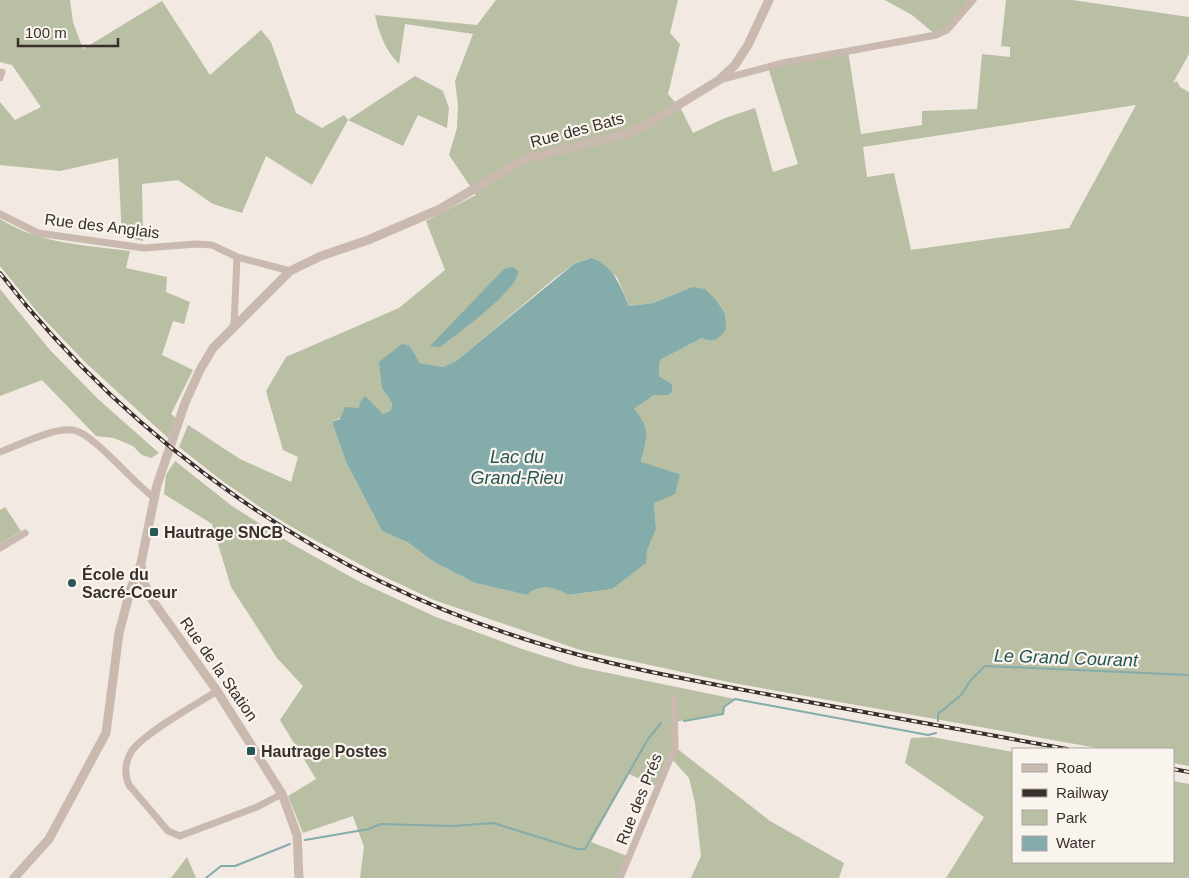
<svg xmlns="http://www.w3.org/2000/svg" width="1189" height="878" font-family="Arial,sans-serif">
	<style>
		.green { fill: #b8bfa3; fill-rule: evenodd }
		.water { fill: #84acab }
		.lines { fill: none; stroke-linecap: round; stroke-linejoin: round }
		.stream { stroke: #84acab; stroke-width: 2 }
		.minor { stroke: #c9b9af; stroke-width: 7 }
		.tertiary { stroke: #c9b9af; stroke-width: 9 }
		.rail-casing { stroke: #382f2c; stroke-width: 4 }
		.rail { stroke: #f9f4ee; stroke-width: 2; stroke-dasharray: 5.5; stroke-linecap: butt }
		.poi-dot { fill: #265656; stroke: #f9f4ee; stroke-width: 2 }
		.labels { text-anchor: middle; dominant-baseline: central; stroke-width: 4.5; stroke-linejoin: round; paint-order: stroke }
		.street-label { font-size: 16px; fill: #382f2c; stroke: #f9f4ee }
		.poi-label { font-size: 16px; font-weight: bold; fill: #382f2c; stroke: #f9f4ee; text-anchor: start }
		.water-label { font-size: 18px; font-style: italic; fill: #265656; stroke: #f9f4ee }
	</style>
	<rect width="100%" height="100%" fill="#f1e9e2"/>
	<!-- green -->
	<path class="green" d="M0,0h70l3,22 10,27 79,-48 48,74 51,-45 10,12 25,71 26,15 22,-13 4,5 67,-44 28,15 6,17 -2,20 -29,-13 -15,31 -55,-26 -36,65 -46,-29 -24,57 -29,-9 -35,-24 -36,4 1,57 -21,-5 -4,-78 -58,13 -60,-6v-63l15,18 26,-13 -29,-42 -12,-3z
		M496,0h182l-8,33 10,11 -12,50 13,15 12,24 32,-15 30,-10 18,64 25,-8 -30,-97 80,-16 13,83 61,-9v-14l55,-2 5,-55 28,3v-10l-9,-1 5,-46h66l117,17v37l-16,29 4,-2 3,6 9,5v674l-16,-3v-14h-70l-370,-66 -153,-33 -146,-50 -58,-27 -69,-37 -40,-24 -46,-32 -42,-33 9,-22 52,34 51,23 7,-25 -15,-7 -17,-59 20,-34 113,-49 46,-38 -19,-49 50,-26 -27,-40 8,-27 1,-23 -3,-24 18,-47 -68,-10 -6,40c-14,-14 -20,-31 -24,-49l102,10zM1136,105l-67,123 -158,22 -17,-77 -27,4 -4,-30zM590,258l27,19 12,29 24,-3 39,-16 10,51 -42,22 -1,16 13,8 -4,11h-14l-20,14 12,32 -5,22 39,11 -26,29 2,26 -9,22 -2,12 -33,26 -44,6c-13,-8 -29,-12 -41,0l-52,-12 -41,-21 -27,-20 -25,-11 -36,-69 -14,-40 28,-14 23,6 8,-4 1,-7 -10,-15 28,-42 10,17 23,4 13,-6 99,-83 19,-14z
		M885,0h88l-26,30 -11,5 -24,-20z
		M0,219c39,25 85,26 130,32l-4,17 41,9 -1,15 24,10 -6,22 -11,-3 -11,34 31,15 -22,44 5,4 -8,20 -82,-75 -47,-49 -39,-48z
		M0,289l50,61 48,49 61,54 -8,5 -9,-3 -9,-9 -19,-8 -18,-2 -54,-56 -42,16z
		M175,461l57,45 60,38 68,38 76,35 86,32 57,18 156,32 -11,8 -1,7 -49,8 1,25 95,74 74,42 -5,15h-148l10,-22 -6,-53 -6,-25 -18,-20 -13,29 -29,-13 -38,68 39,15 -10,21h-260l4,-31 -11,-31 -50,17 -15,-37 28,-17 -36,-59 23,-34 -26,-28 -46,-71 -19,-63 -48,-30 2,-19z
		M5,507l16,24 -21,13v-34z
		M932,737l81,15v110h160v-81l16,3v94h-243l38,-61 -79,-54 6,-25z
		M187,857l9,21h-25z"/>
	<!-- water -->
	<path class="water" d="M591,258c23,8 28,26 38,48l24,-3 39,-16 13,2 11,11 9,14 1,15c-7,10 -12,14 -24,9l-42,22 -1,16 13,8v8l-4,3h-14l-20,14c17,20 13,29 7,53l39,12 -5,20 -21,9 2,26 -9,22 -1,12 -34,26 -44,6c-13,-8 -29,-12 -41,0l-52,-12 -41,-21 -27,-20 -25,-11 -36,-69 -14,-40 8,-3 5,-12 14,1 1,-6 5,-6 18,18 8,-4 1,-7 -10,-15 -3,-26 23,-18 8,2 10,17 23,4 13,-6 118,-97z
		M513,267l5,4c1,19 -62,64 -78,76l-10,-1 74,-77z"/>
	<g class="lines">
		<!-- stream -->
		<path class="stream" d="M684,721l39,-7 1,-7 11,-8 177,33 16,3 8,-2
			M938,721v-7l23,-19 10,-15 14,-14 204,9
			M305,840l64,-11 11,-5 73,2 40,-3 84,26h8l63,-110 13,-16
			M206,878l15,-12h14l55,-22"/>
		<!-- minor -->
		<path class="minor" d="M0,78l2,-6
			M719,80l64,-17 153,-28 11,-5 26,-30
			M0,214l38,19 106,15 52,-4 16,1 25,12 53,14
			M234,325l3,-68
			M0,452c19,-7 54,-25 73,-22 21,3 60,54 82,68
			M0,548l25,-15
			M217,691c-25,16 -56,32 -78,52 -12,10 -17,27 -10,42l39,46 12,5 77,-29 25,-13
			M620,878l55,-131 -1,-48"/>
		<!-- tertiary -->
		<path class="tertiary" d="M141,565l2,15 7,17 67,94 65,103 15,41 2,43
			M14,878l35,-39 57,-106 13,-100 11,-42 11,-28 16,-78 28,-82 15,-33 13,-22 77,-77 31,-15 47,-16 72,-31 85,-50 98,-24 23,-10 73,-45 16,-15 13,-20 21,-45"/>
		<!-- rail casing -->
		<g class="rail-casing">
			<path id="rail" d="M0,273c134,173 325,305 534,369 83,26 168,40 253,56 93,17 187,34 280,51
				M1173,769l16,3"/>
		</g>
		<!-- rail -->
		<use href="#rail" class="rail"/>
	</g>
	<!-- markers -->
	<g class="poi-dot">
		<rect x="149" y="527" width="10" height="10" rx="2.5"/>
		<circle cx="72" cy="583" r="5"/>
		<rect x="246" y="746" width="10" height="10" rx="2.5"/>
	</g>
	<g class="labels">
		<!-- street labels -->
		<g class="street-label">
			<text transform="translate(577 130) rotate(-15)">Rue des Bats</text>
			<text transform="translate(102 226) rotate(7)">Rue des Anglais</text>
			<text transform="translate(219 669) rotate(55)">Rue de la Station</text>
			<text transform="translate(639 799) rotate(-68)">Rue des Prés</text>
		</g>
		<!-- poi labels -->
		<g class="poi-label">
			<text x="164" y="532">Hautrage SNCB</text>
			<text x="82" y="574">École du<tspan x="82" dy="18">Sacré-Coeur</tspan></text>
			<text x="261" y="751">Hautrage Postes</text>
		</g>
		<!-- water labels -->
		<g class="water-label">
			<text x="517" y="457">Lac du<tspan x="517" dy="21">Grand-Rieu</tspan></text>
			<text transform="translate(1066 658) rotate(2)">Le Grand Courant</text>
		</g>
	</g>
	<!-- legend -->
	<rect x="1012" y="748" width="162" height="115" fill="#f9f4ee" stroke="#aca5a0"/>
	<rect x="1022" y="764" width="25" height="8" fill="#c9b9af" stroke="#aca5a0"/>
	<text x="1056" y="773" font-size="15" fill="#382f2c">Road</text>
	<rect x="1022" y="789" width="25" height="8" fill="#382f2c" stroke="#aca5a0"/>
	<text x="1056" y="798" font-size="15" fill="#382f2c">Railway</text>
	<rect x="1022" y="810" width="25" height="15" fill="#b8bfa3" stroke="#aca5a0"/>
	<text x="1056" y="823" font-size="15" fill="#382f2c">Park</text>
	<rect x="1022" y="836" width="25" height="15" fill="#84acab" stroke="#aca5a0"/>
	<text x="1056" y="848" font-size="15" fill="#382f2c">Water</text>
	<!-- scale -->
	<path d="M18 38v8h100v-8" fill="none" stroke="#382f2c" stroke-width="2.5"/>
	<text x="25" y="38" font-size="15" fill="#382f2c" stroke="#f9f4ee" stroke-width="4" paint-order="stroke">100 m</text>
</svg>
